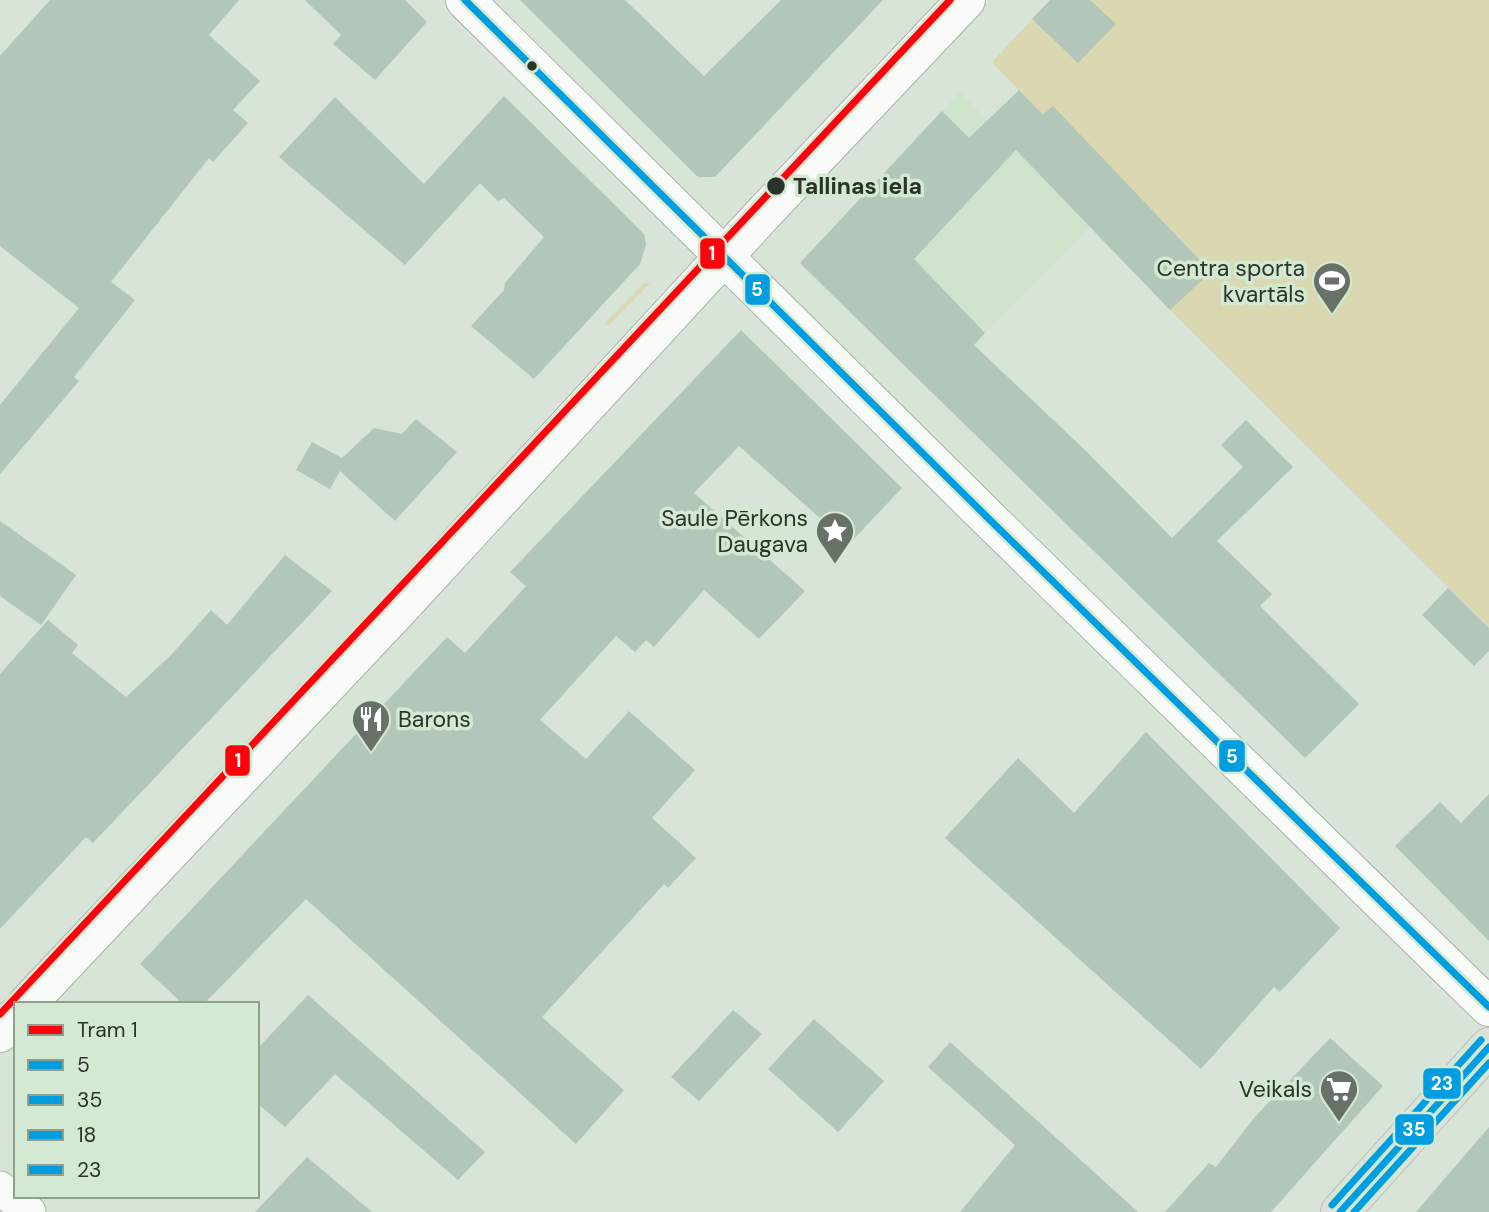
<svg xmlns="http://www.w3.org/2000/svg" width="1489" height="1212" font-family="'DM Sans',sans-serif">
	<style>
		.built { fill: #cfe3cd }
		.green { fill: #d9d8b0 }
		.building { fill: #b2c6b9 }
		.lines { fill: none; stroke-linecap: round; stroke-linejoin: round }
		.minor-casing { stroke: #aab3a9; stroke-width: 35 }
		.tertiary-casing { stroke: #aab3a9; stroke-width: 40 }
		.primary-casing { stroke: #bbc1ba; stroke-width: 40 }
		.minor { stroke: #f9fbf9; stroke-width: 33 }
		.tertiary { stroke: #f9fbf9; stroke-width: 38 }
		.primary { stroke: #dde1d9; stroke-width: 38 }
		.bus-1-casing { stroke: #d4e9d2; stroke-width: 12 }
		.bus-2-casing { stroke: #d4e9d2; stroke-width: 12 }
		.bus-3-casing { stroke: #d4e9d2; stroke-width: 12 }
		.bus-4-casing { stroke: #d4e9d2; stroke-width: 12 }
		.bus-1 { stroke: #009de0; stroke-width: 7 }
		.bus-2 { stroke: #009de0; stroke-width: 7 }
		.bus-3 { stroke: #009de0; stroke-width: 7 }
		.bus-4 { stroke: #009de0; stroke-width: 7 }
		.tram-1-casing { stroke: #d4e9d2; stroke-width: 12 }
		.tram-1 { stroke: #ff000c; stroke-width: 7 }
		.bus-dot { fill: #2b332a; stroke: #d4e9d2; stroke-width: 2.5 }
		.labels { text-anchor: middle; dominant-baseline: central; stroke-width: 7; stroke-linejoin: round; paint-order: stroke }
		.stop-label { font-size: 23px; font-weight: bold; fill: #2b332a; stroke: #d4e9d2; text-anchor: start }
		.poi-label { font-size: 23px; fill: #2b332a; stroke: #d4e9d2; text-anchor: end }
		.line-badge { stroke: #d4e9d2; stroke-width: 2.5 }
		.badge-label { font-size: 19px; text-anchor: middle; font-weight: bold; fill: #fff }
	</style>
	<rect width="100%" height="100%" fill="#d8e4d7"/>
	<!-- built -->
	<path class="built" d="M960,92l130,135 -162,163 -128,-127z"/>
	<!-- green -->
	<path class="green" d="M1050,0h439v628l-319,-318 -158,-164 31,-31 -51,-53z
		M644,283h6l-42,43 -3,-3z"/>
	<!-- building -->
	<path class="building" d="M50,0h189l-30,35 51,46 -27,29 15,13 -35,39 -4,-4 -98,124 24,18 -61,77 5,4 -79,93v-69l79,-97 -79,-62v-190z
		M305,0h100l22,22 -52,58 -42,-36 8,-9z
		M520,0h105l79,76 77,-76h102l-168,177h-17z
		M1050,0h40l26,24 -38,39 -46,-44z
		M1019,90l24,25 10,-9 158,166 -41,38 -154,-160 -102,109 71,74 -11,12 113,107 85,86 71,-71 -22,-22 25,-25 47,47 -76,74 55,53 -12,12 99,98 -54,54 -505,-495 142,-152 27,27z
		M504,96l132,130 8,8 2,11 -6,19 -106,115 -63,-53 33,-36 1,-7 39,-46 -40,-39 -6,3 -18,-18 -75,82 -126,-108 56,-60 89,87z
		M741,330l161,158 -53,56 -110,-98 -45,47 111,98 -46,48 -55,-49 -50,57 -8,-7 -11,12 -19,-16 -76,84 46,39 43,-48 66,59 -43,48 44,40 -28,30 -4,-4 -122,133 82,73 -48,54 -270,-245 -102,105h-21l-43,-40 307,-327 18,16 61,-67 -16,-14z
		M416,419l41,33 -62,69 -55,-50 -10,18 -34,-19 16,-28 30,16 32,-30 28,6z
		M0,521l76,54 -35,50 -41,-29z
		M285,555l47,36 -239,252 -7,-6 -86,92v-255l48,-54 30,25 -6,8 54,44 46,-43 39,-44 16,15z
		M1448,588l41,40v23l-15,15 -52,-51z
		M1146,732l194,196 -60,64 -6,-5 -73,82 -256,-231 73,-80 56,55z
		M1489,794v147l-94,-95 45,-44 21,21z
		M308,995l177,157 -27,28 -123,-106 -50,53 -28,-24v-54z
		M733,1010l29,24 -63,67 -28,-24z
		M814,1019l70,62 -46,51 -70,-63z
		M1330,1038l53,48 -112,126h-106l44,-49 7,4 38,-49z
		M950,1042l124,112 64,58h-178l55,-67 -87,-78z
		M1489,1127v85h-73z
		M307,1157l65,55h-117z"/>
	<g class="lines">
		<!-- minor casing -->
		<g class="minor-casing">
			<path id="minor" d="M0,1188l29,24"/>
		</g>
		<!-- tertiary casing -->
		<g class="tertiary-casing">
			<path id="tertiary" d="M465,0l525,520 499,487
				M27,1004l373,-396 363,-394 203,-214
				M0,1033l16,-17"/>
		</g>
		<!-- primary casing -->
		<g class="primary-casing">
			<path id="primary" d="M1340,1212l149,-165"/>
		</g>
		<!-- minor -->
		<use href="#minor" class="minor"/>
		<!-- tertiary -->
		<use href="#tertiary" class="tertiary"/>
		<!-- primary -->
		<use href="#primary" class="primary"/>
		<!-- bus-1 casing -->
		<g class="bus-1-casing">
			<path id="bus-1" d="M465,0l525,520 499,487"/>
		</g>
		<!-- bus-2 casing -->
		<g class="bus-2-casing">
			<path id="bus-2" d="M1340,1212l149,-165"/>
		</g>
		<!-- bus-3 casing -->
		<g class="bus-3-casing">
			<path id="bus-3" d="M1354,1212l135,-149"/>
		</g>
		<!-- bus-4 casing -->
		<g class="bus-4-casing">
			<path id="bus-4" d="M1332,1205l149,-165"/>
		</g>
		<!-- bus-1 -->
		<use href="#bus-1" class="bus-1"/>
		<!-- bus-2 -->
		<use href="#bus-2" class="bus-2"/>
		<!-- bus-3 -->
		<use href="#bus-3" class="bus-3"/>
		<!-- bus-4 -->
		<use href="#bus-4" class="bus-4"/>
		<!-- tram-1 casing -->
		<g class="tram-1-casing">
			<path id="tram-1" d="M0,1014l950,-1014"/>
		</g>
		<!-- tram-1 -->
		<use href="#tram-1" class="tram-1"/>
	</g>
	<!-- icons -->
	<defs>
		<g id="stadium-pin" transform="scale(2.0125)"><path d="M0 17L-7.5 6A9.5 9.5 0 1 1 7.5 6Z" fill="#687167" stroke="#d4e9d2"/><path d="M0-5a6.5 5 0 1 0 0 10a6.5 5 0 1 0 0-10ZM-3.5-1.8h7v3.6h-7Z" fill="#fff"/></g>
		<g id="sight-pin" transform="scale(2.0125)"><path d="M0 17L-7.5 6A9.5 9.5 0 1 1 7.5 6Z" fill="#687167" stroke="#d4e9d2"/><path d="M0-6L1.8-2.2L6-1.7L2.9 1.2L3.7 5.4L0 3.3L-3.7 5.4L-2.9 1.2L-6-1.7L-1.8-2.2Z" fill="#fff"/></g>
		<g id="restaurant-pin" transform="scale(2.0125)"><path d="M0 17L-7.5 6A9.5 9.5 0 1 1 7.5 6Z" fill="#687167" stroke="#d4e9d2"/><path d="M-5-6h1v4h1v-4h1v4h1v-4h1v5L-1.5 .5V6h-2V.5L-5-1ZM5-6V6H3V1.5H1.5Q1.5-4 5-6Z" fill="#fff"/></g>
		<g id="supermarket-pin" transform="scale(2.0125)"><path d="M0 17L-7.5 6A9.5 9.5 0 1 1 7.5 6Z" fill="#687167" stroke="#d4e9d2"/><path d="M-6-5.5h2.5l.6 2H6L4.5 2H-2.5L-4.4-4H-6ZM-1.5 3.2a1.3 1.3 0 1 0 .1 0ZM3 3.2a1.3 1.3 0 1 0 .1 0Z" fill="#fff"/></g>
	</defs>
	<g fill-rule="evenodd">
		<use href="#stadium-pin" x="1332" y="281"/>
		<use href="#sight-pin" x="835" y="531"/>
		<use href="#restaurant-pin" x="371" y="719"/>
		<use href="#supermarket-pin" x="1339" y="1089"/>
	</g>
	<!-- markers -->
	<g class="bus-dot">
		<circle cx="532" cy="66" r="6"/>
		<circle cx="776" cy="186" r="10"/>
	</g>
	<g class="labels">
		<!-- stop labels -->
		<g class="stop-label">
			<text x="793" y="186">Tallinas iela</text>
		</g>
		<!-- poi labels -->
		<g class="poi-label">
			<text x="1305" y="268">Centra sporta<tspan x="1305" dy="26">kvartāls</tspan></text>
			<text x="808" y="518">Saule Pērkons<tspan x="808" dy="26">Daugava</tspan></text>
			<text x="398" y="719" text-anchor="start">Barons</text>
			<text x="1312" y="1089">Veikals</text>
		</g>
	</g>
	<g class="line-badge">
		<rect x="699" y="237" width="27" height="33" rx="7" fill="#ff000c"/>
		<rect x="744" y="273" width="27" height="33" rx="7" fill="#009de0"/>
		<rect x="1218" y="739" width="28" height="34" rx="7" fill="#009de0"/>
		<rect x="224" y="744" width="27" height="33" rx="7" fill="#ff000c"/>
		<rect x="1422" y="1067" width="40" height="33" rx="7" fill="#009de0"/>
		<rect x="1394" y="1113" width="41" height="33" rx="7" fill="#009de0"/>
	</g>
	<g class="badge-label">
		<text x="712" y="260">1</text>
		<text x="757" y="296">5</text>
		<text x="1232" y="763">5</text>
		<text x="238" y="767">1</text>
		<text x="1442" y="1090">23</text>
		<text x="1414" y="1136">35</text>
	</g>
	<!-- legend -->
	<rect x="14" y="1002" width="245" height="196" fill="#d4e9d2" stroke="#90a08f" stroke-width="2"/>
	<rect x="28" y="1025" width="35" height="10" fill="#ff000c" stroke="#90a08f" stroke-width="2"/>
	<text x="77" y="1037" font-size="21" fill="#2b332a">Tram 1</text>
	<rect x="28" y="1060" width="35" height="10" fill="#009de0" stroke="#90a08f" stroke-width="2"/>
	<text x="77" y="1072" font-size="21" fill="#2b332a">5</text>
	<rect x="28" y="1095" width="35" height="10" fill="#009de0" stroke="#90a08f" stroke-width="2"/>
	<text x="77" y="1107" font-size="21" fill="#2b332a">35</text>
	<rect x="28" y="1130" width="35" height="10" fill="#009de0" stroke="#90a08f" stroke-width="2"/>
	<text x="77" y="1142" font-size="21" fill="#2b332a">18</text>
	<rect x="28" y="1165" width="35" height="10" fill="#009de0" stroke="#90a08f" stroke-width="2"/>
	<text x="77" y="1177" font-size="21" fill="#2b332a">23</text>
</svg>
